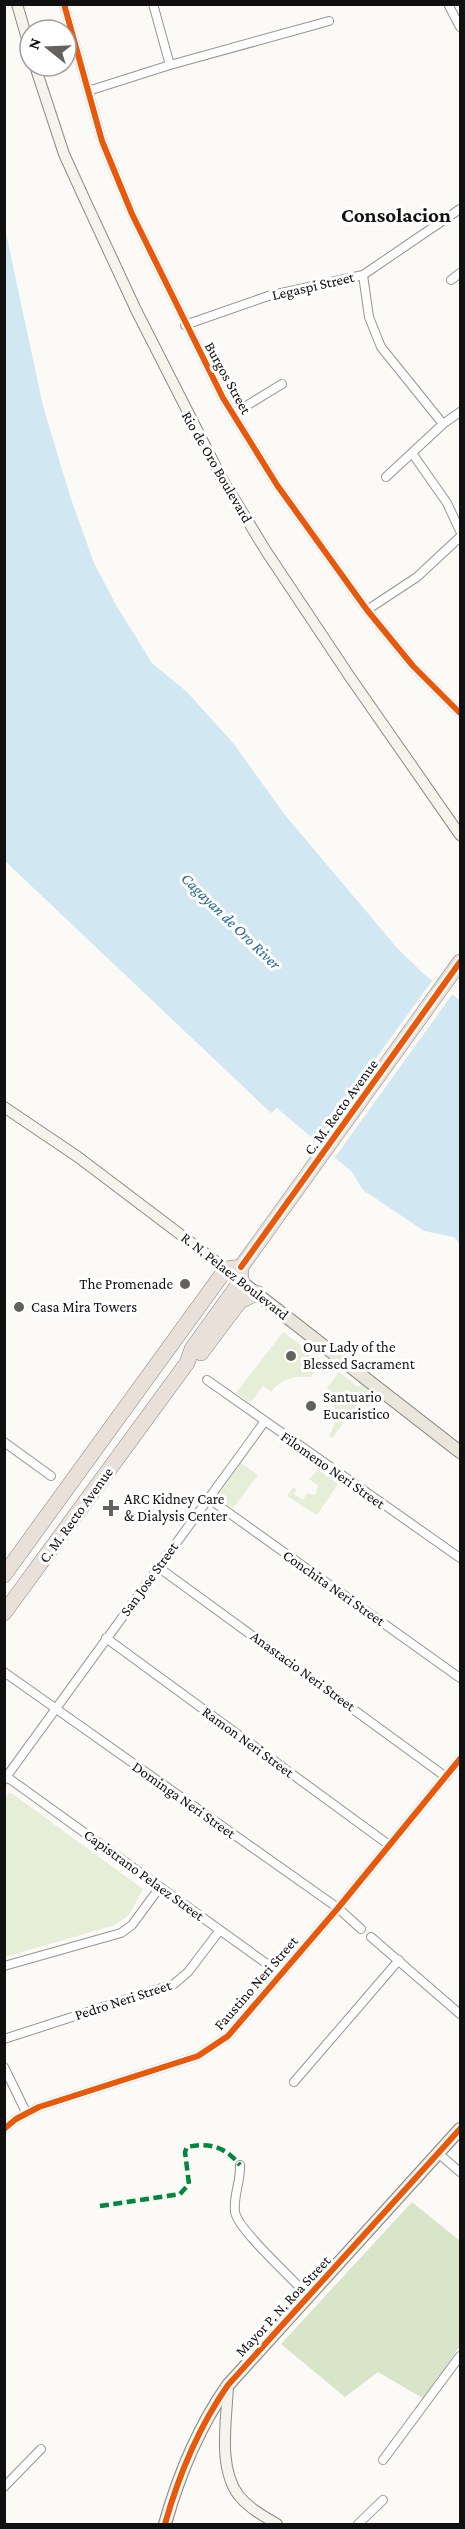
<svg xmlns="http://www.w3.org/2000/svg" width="465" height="2529" font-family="'Crimson Pro',serif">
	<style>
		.green { fill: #e7eed8 }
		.forest { fill: #d8e5c8 }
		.water { fill: #d1e7f1 }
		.pier { fill: #fcfaf6 }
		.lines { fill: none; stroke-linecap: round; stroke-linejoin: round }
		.street-casing { stroke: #969594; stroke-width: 10 }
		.secondary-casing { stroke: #8d8c8a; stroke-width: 12 }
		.primary-casing { stroke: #848381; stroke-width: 14 }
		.highway-casing { stroke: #848381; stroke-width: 16 }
		.street { stroke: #fffefe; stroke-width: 8 }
		.secondary { stroke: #f4f3ec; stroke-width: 10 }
		.primary { stroke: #eae6dc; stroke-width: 12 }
		.highway { stroke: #e8e0d9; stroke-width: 15 }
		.quiet { stroke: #00873e; stroke-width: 4.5; stroke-dasharray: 9 4.5; stroke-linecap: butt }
		.cycleway-casing { stroke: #fff; stroke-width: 10 }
		.cycleway { stroke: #e8590c; stroke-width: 6 }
		.poi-dot { fill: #636260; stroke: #fff; stroke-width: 2 }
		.labels { text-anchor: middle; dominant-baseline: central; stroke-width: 6; stroke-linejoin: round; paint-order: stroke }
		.street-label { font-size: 15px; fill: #101010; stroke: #fff }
		.poi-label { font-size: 15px; fill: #101010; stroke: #fff; text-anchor: start }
		.water-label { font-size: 16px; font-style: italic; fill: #276894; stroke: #fff }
		.district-label { font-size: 21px; font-weight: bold; fill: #101010; stroke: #fff }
	</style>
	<rect width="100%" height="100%" fill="#fcfaf6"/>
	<!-- green -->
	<path class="green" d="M283,1332l39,29 -11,16c-17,-1 -29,1 -40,15l-8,-6 -13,17 -14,-10z
		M339,1372l19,15 3,-3 8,6 -37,48 -3,-2c10,-17 7,-32 -2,-48z
		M241,1463l17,12 -25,33 -16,-11z
		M318,1470l20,14 -21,31 -30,-19 6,-9 4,3 -3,4 9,6 4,-7 8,2 3,-9 -9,-7z
		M10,1792l133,97 -14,26 -14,10 -110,32 -1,-157z"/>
	<!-- forest -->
	<path class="forest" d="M412,2202l48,39v105l-36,53 -46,-27 -33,25 -64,-53z"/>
	<!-- water -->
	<path class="water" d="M4,224l39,182 27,90 24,67 22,42 36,58 35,29 46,51 52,72 113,134 28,27 34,24v244l-6,-7 -30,-6 -61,-41 -11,-18 -75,-64 -6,5 -266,-252z"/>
	<!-- pier -->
	<path class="pier" d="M434,978l20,14 -121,168 -19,-16z"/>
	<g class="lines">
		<!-- street casing -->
		<g class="street-casing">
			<path id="street" d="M64,4l38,137 30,73 91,184 54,87 90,125 46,56 47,47
				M153,4l17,61
				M448,4l12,23
				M88,91l82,-26 159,-44
				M363,275l6,42 12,30 62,77
				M451,280l9,-7
				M185,325l83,-29 95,-21 97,-66
				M233,414l49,-30
				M412,453l35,50 13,28
				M386,477l57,-53 17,-12
				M367,610l50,-33 43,-40
				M207,1380l253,178
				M4,1442l47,34
				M208,1498l252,180
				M158,1567l288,210
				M106,1638l283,207
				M4,1672l334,236 23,21
				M7,1777l274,197
				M4,1780l261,-359
				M371,1937l89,77
				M4,1966l117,-33 11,-8 28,-38
				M4,2039l170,-55 14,-12 32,-42
				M4,2067l22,45
				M294,2082l105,-122
				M4,2129l12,-10 23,-12 159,-51 30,-20 110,-128 122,-149
				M439,2154l21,18
				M240,2165c1,16 -7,31 -5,47 3,18 58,67 73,84
				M383,2460l77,-104
				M4,2487l37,-38
				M358,2524l25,-24"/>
		</g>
		<!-- secondary casing -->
		<g class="secondary-casing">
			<path id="secondary" d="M17,4l13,45
				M35,66l29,88 20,44 52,112 85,167 45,74 84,126 110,158
				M4,1107l74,50 148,112
				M228,2385c-1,34 -11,82 11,111 10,12 24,20 38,28"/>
		</g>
		<!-- primary casing -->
		<g class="primary-casing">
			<path id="primary" d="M234,1276l226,176
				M165,2524c14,-50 33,-96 63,-139l232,-256"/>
		</g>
		<!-- highway casing -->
		<g class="highway-casing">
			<path id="highway" d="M201,1353l39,-52 17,-8
				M4,1575l222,-306 15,-2
				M4,1613l183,-250 5,-14 49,-68v-14l219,-305"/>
		</g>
		<!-- street -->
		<use href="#street" class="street"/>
		<!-- secondary -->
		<use href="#secondary" class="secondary"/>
		<!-- primary -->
		<use href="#primary" class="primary"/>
		<!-- highway -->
		<use href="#highway" class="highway"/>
		<!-- quiet -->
		<path class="quiet" d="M100,2206l80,-12 9,-10 -4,-32 2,-5c23,-5 38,0 53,18"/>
		<!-- cycleway casing -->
		<g class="cycleway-casing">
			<path id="cycleway" d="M64,4l38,137 30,73 91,184 54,87 90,125 46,56 47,47
				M241,1267l219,-305
				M4,2129l12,-10 23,-12 159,-51 30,-20 110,-128 122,-149
				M165,2524c14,-50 33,-96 63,-139l232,-256"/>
		</g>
		<!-- cycleway -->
		<use href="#cycleway" class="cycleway"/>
	</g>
	<!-- markers -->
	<g class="poi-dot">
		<circle cx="185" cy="1284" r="6"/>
		<circle cx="19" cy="1307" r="6"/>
		<circle cx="291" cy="1356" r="6"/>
		<circle cx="311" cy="1406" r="6"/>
		<path d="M108 1499h6v6h6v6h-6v6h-6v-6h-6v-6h6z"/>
	</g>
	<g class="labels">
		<!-- street labels -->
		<g class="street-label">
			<text transform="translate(313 286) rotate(-13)">Legaspi Street</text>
			<text transform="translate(228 378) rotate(61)">Burgos Street</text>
			<text transform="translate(217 467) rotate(60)">Rio de Oro Boulevard</text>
			<text transform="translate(341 1107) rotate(-54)">C. M. Recto Avenue</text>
			<text transform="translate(235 1276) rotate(38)">R. N. Pelaez Boulevard</text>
			<text transform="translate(333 1470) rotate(35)">Filomeno Neri Street</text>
			<text transform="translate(76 1515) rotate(-54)">C. M. Recto Avenue</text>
			<text transform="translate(149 1579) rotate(-54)">San Jose Street</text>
			<text transform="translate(334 1588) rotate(35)">Conchita Neri Street</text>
			<text transform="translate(303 1671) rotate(36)">Anastacio Neri Street</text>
			<text transform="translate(248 1742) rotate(36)">Ramon Neri Street</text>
			<text transform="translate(184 1800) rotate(35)">Dominga Neri Street</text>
			<text transform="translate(144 1875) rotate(36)">Capistrano Pelaez Street</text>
			<text transform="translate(256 1983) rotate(-49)">Faustino Neri Street</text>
			<text transform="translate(123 2000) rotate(-18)">Pedro Neri Street</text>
			<text transform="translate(283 2306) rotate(-47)">Mayor P. N. Roa Street</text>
		</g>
		<!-- poi labels -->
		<g class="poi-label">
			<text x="173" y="1284" text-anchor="end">The Promenade</text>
			<text x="31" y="1307">Casa Mira Towers</text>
			<text x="303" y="1347">Our Lady of the<tspan x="303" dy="17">Blessed Sacrament</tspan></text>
			<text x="323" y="1397">Santuario<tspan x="323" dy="17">Eucaristico</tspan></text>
			<text x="124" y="1499">ARC Kidney Care<tspan x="124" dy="17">&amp; Dialysis Center</tspan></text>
		</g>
		<!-- water labels -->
		<g class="water-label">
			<text transform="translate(231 921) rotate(44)">Cagayan de Oro River</text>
		</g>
		<!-- district labels -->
		<g class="district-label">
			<text x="396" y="215">Consolacion</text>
		</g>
	</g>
	<!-- border -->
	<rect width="465" height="2529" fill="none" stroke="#101010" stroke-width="12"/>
	<!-- north arrow -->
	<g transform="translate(48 48) rotate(288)"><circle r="28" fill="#ffffff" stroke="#9f9f9f" stroke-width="1.5"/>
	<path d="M0-4.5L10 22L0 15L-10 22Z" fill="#636260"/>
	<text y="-9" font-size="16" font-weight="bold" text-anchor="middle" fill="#101010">N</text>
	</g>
</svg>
